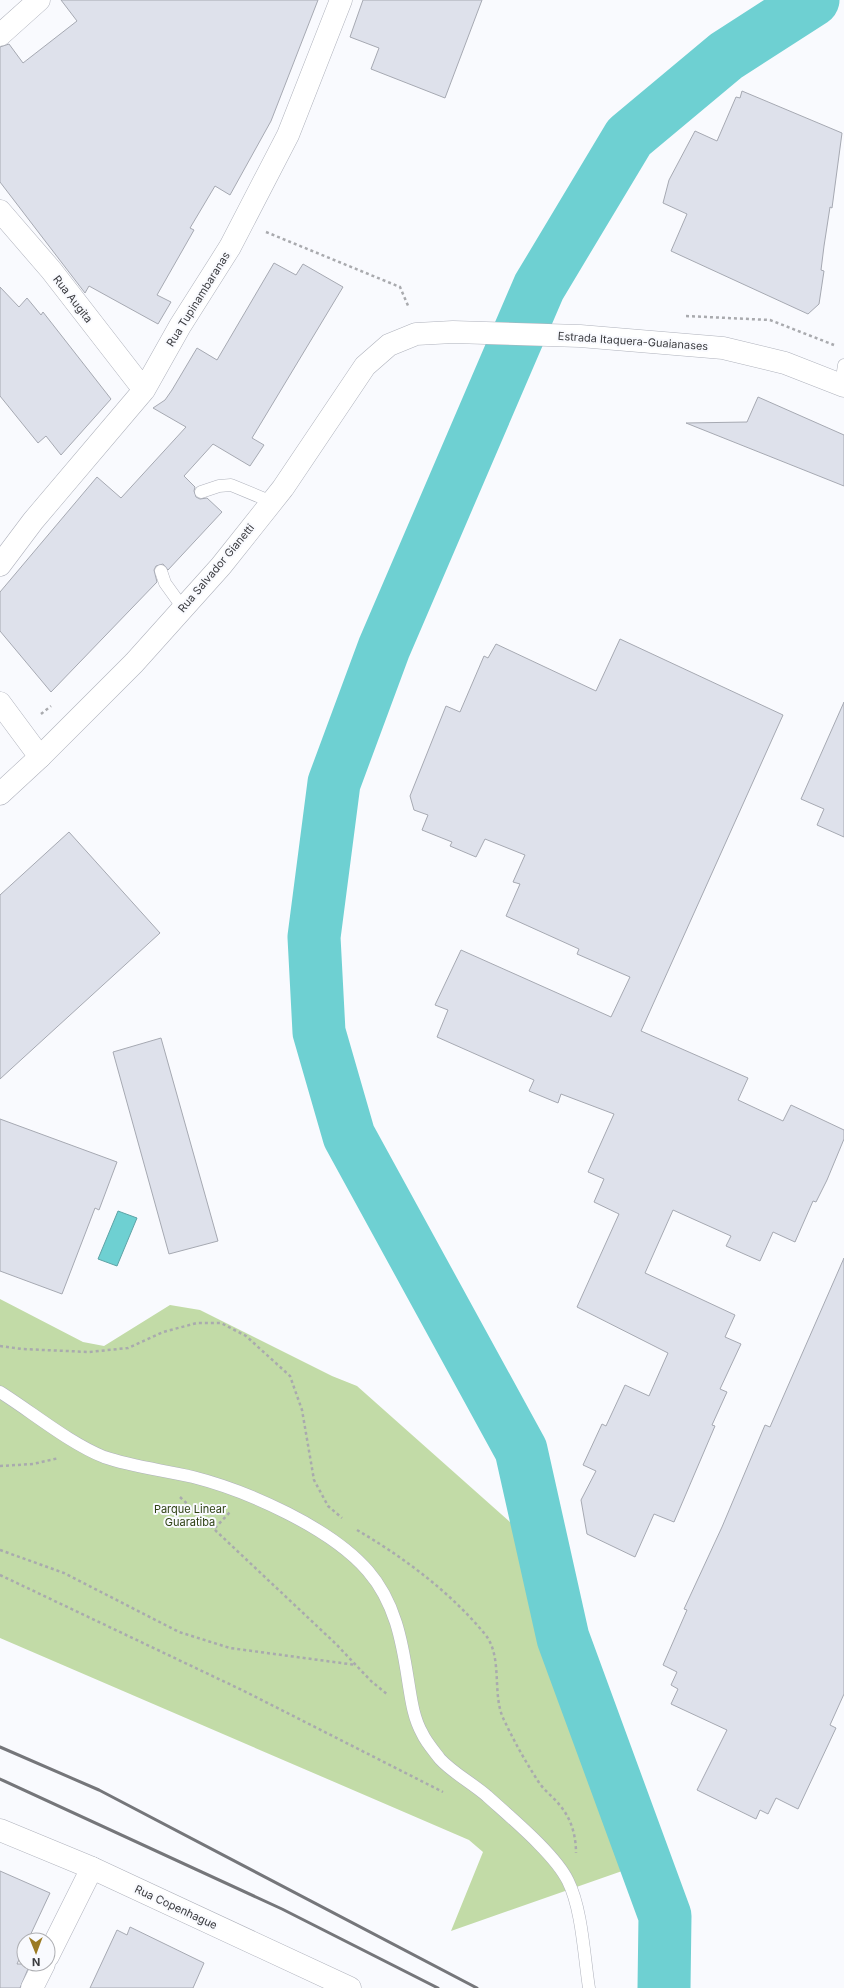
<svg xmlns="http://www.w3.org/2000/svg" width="844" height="1988" font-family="Inter,sans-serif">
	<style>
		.green { fill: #c2dba7 }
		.water { fill: #6ed0d2; stroke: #5ea3a6 }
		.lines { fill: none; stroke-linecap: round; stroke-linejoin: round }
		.river { stroke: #6ed0d2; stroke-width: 53 }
		.building { fill: #dee1eb; stroke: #a6a9b2 }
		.lane-casing { stroke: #afb2bc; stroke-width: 13 }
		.street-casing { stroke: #afb2bc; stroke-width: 23 }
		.secondary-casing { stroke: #afb2bc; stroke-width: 23 }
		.primary-casing { stroke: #afb2bc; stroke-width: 23 }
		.path { stroke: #a9aaae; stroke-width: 2.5; stroke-dasharray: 3 3; stroke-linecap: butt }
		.lane { stroke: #fff; stroke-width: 12 }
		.street { stroke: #fff; stroke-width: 22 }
		.secondary { stroke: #fff; stroke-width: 22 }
		.primary { stroke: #fff; stroke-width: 22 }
		.rail { stroke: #75767a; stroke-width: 3 }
		.labels { text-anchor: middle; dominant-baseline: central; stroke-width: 4; stroke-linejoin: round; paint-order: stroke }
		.street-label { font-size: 11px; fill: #3a3b3f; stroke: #f9fafe }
		.park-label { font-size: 11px; fill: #2d4012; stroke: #f9fafe }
	</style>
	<rect width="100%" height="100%" fill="#f9fafe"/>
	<!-- green -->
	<path class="green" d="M0,1299l83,43 21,4 66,-41 30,5 132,66 25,10 154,137 114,347 -174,61 32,-79 -14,-12 -469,-202z"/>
	<!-- water -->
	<path class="water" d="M118,1211l19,7 -20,48 -19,-7z"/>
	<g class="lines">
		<!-- river -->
		<path class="river" d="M664,1988l1,-72 -102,-278 -42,-188 -172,-314 -30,-104 -5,-95 20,-154 50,-135 155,-361 90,-150 97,-81 87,-56"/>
	</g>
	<!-- building -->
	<path class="building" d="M61,0h257l-47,121 -41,74 -15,-9 -25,42 4,2 -37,65 14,7 -13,22 -69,-38 -4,7 -85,-111v-135l9,-3 14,19 54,-42z
		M363,0h119l-37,98 -74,-29 8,-21 -29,-11z
		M742,91l100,42 -10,75 -2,-1 -6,39 -3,24 3,1 -5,33 -11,10 -137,-63 16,-37 -24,-11 6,-23 26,-49 22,10 19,-44 4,1z
		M274,263l22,12 7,-11 40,23 -91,151 12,7 -14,21 -37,-22 -29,32 11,11 -1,4 2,6 4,2 7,-1 15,14 -54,58 -5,-6 -7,2 -2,4 3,12 -106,110 -51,-61v-39l97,-115 24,21 65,-71 -33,-19 12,-8 7,-10 25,-42 20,12z
		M0,287l19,20 8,-9 14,17 2,-3 68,87 -50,56 -15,-19 -8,7 -38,-47z
		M758,397l86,38v51l-158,-63 61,-1z
		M620,639l163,76 -142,316 107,47 -10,22 45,21 8,-16 53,25v9l-17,41 -11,22 -3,-1 -18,41 -22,-10 -13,29 -34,-15 5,-10 -58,-26 -28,63 90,42 -10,22 16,7 -21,45 7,3 -15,33 3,1 -41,96 -20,-8 -19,43 -48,-23 -6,-34 15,-29 -13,-6 19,-41 4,2 19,-41 24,11 19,-43 -91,-46 42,-93 -25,-12 10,-23 -16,-7 26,-58 -53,-20 -3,9 -29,-12 5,-11 -97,-43 11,-27 -13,-5 26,-55 150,67 19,-40 -53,-23 2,-5 -73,-33 14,-32 -7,-2 12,-27 -40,-16 -9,18 -26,-11 2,-4 -30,-12 6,-15 -14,-5 -4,-14 36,-90 14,6 24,-56 4,2 8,-14 100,47z
		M844,702v135l-27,-12 7,-16 -23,-10z
		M69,832l91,101 -160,146v-184z
		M161,1038l57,203 -49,13 -56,-202z
		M0,1119l117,43 -18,48 -4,-2 -33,86 -62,-23z
		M844,1258v436l-14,31 6,3 -38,81 -22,-11 -8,16 -8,-4 -4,9 -59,-29 30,-60 -56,-26 7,-15 -7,-4 6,-13 -14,-7 24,-55 -3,-1 38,-82 43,-102 5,2z
		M0,1871l50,22 -22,47h-4v9l-7,15h13l-10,24h-20z
		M130,1927l74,36 -11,25h-103l27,-58 10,5z"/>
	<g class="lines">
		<!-- lane casing -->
		<g class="lane-casing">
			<path id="lane" d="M841,385l3,-20
				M201,492l18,-6 12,-1 41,17
				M161,571l4,12 18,25
				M0,1392c32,20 69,51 104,65 29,10 60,13 89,20 55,14 138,51 175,94 27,31 34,70 40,109 3,18 5,37 14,53 4,9 12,18 18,26 13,14 32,24 47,37 23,21 68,58 81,85 14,28 16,75 21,107"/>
		</g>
		<!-- street casing -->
		<g class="street-casing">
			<path id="street" d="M0,35l39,-35
				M0,211l51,59 93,120
				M0,565l33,-44 111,-131 36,-64 50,-79 58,-112 53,-135
				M0,703l40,54
				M48,1956l44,-88
				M32,1988l12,-24"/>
		</g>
		<!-- secondary casing -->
		<g class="secondary-casing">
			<path id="secondary" d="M0,794l40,-37 94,-94 87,-97 62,-78 82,-122 24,-21 27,-11 37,-2 127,4 143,12 62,15 59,23"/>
		</g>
		<!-- primary casing -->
		<g class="primary-casing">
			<path id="primary" d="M0,1830l92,38 258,120"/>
		</g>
		<!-- path -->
		<path class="path" d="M266,232l134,55 9,21
			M686,316l84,4 64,25
			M41,714l10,-8
			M0,1346l22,3 67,3 39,-4 35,-16 34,-9h24l25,13 44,40 12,34 12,70 14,26 14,12
			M0,1466l33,-2 26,-6
			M180,1497l156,147 35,37 17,14
			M215,1528l16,-17
			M357,1530c46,27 92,61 127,103 20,23 7,61 20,87 10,21 21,41 34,61 6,10 17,17 24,27 10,13 14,29 14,45
			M0,1550l64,23 115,59 51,16 126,17
			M0,1575l244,116 199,101"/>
		<!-- lane -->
		<use href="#lane" class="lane"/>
		<!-- street -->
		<use href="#street" class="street"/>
		<!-- secondary -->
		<use href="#secondary" class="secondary"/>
		<!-- primary -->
		<use href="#primary" class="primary"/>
		<!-- rail -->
		<path class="rail" d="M0,1747l99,43 378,198
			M0,1779l282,130 156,79"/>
	</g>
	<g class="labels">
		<!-- street labels -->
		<g class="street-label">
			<text transform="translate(73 299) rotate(52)">Rua Augita</text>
			<text transform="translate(198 299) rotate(-58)">Rua Tupinambaranas</text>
			<text transform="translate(633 341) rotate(4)">Estrada Itaquera-Guaianases</text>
			<text transform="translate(216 568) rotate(-50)">Rua Salvador Gianetti</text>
			<text transform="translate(176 1907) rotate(25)">Rua Copenhague</text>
		</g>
		<!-- park labels -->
		<g class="park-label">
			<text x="190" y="1509">Parque Linear<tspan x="190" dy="13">Guaratiba</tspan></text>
		</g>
	</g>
	<!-- north arrow -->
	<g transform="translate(36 1952) rotate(179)"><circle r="19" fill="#f9fafe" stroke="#adaeb2"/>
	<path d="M0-3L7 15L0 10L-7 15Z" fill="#9b7b25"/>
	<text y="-6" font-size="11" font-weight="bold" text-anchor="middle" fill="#3a3b3f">N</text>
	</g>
</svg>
